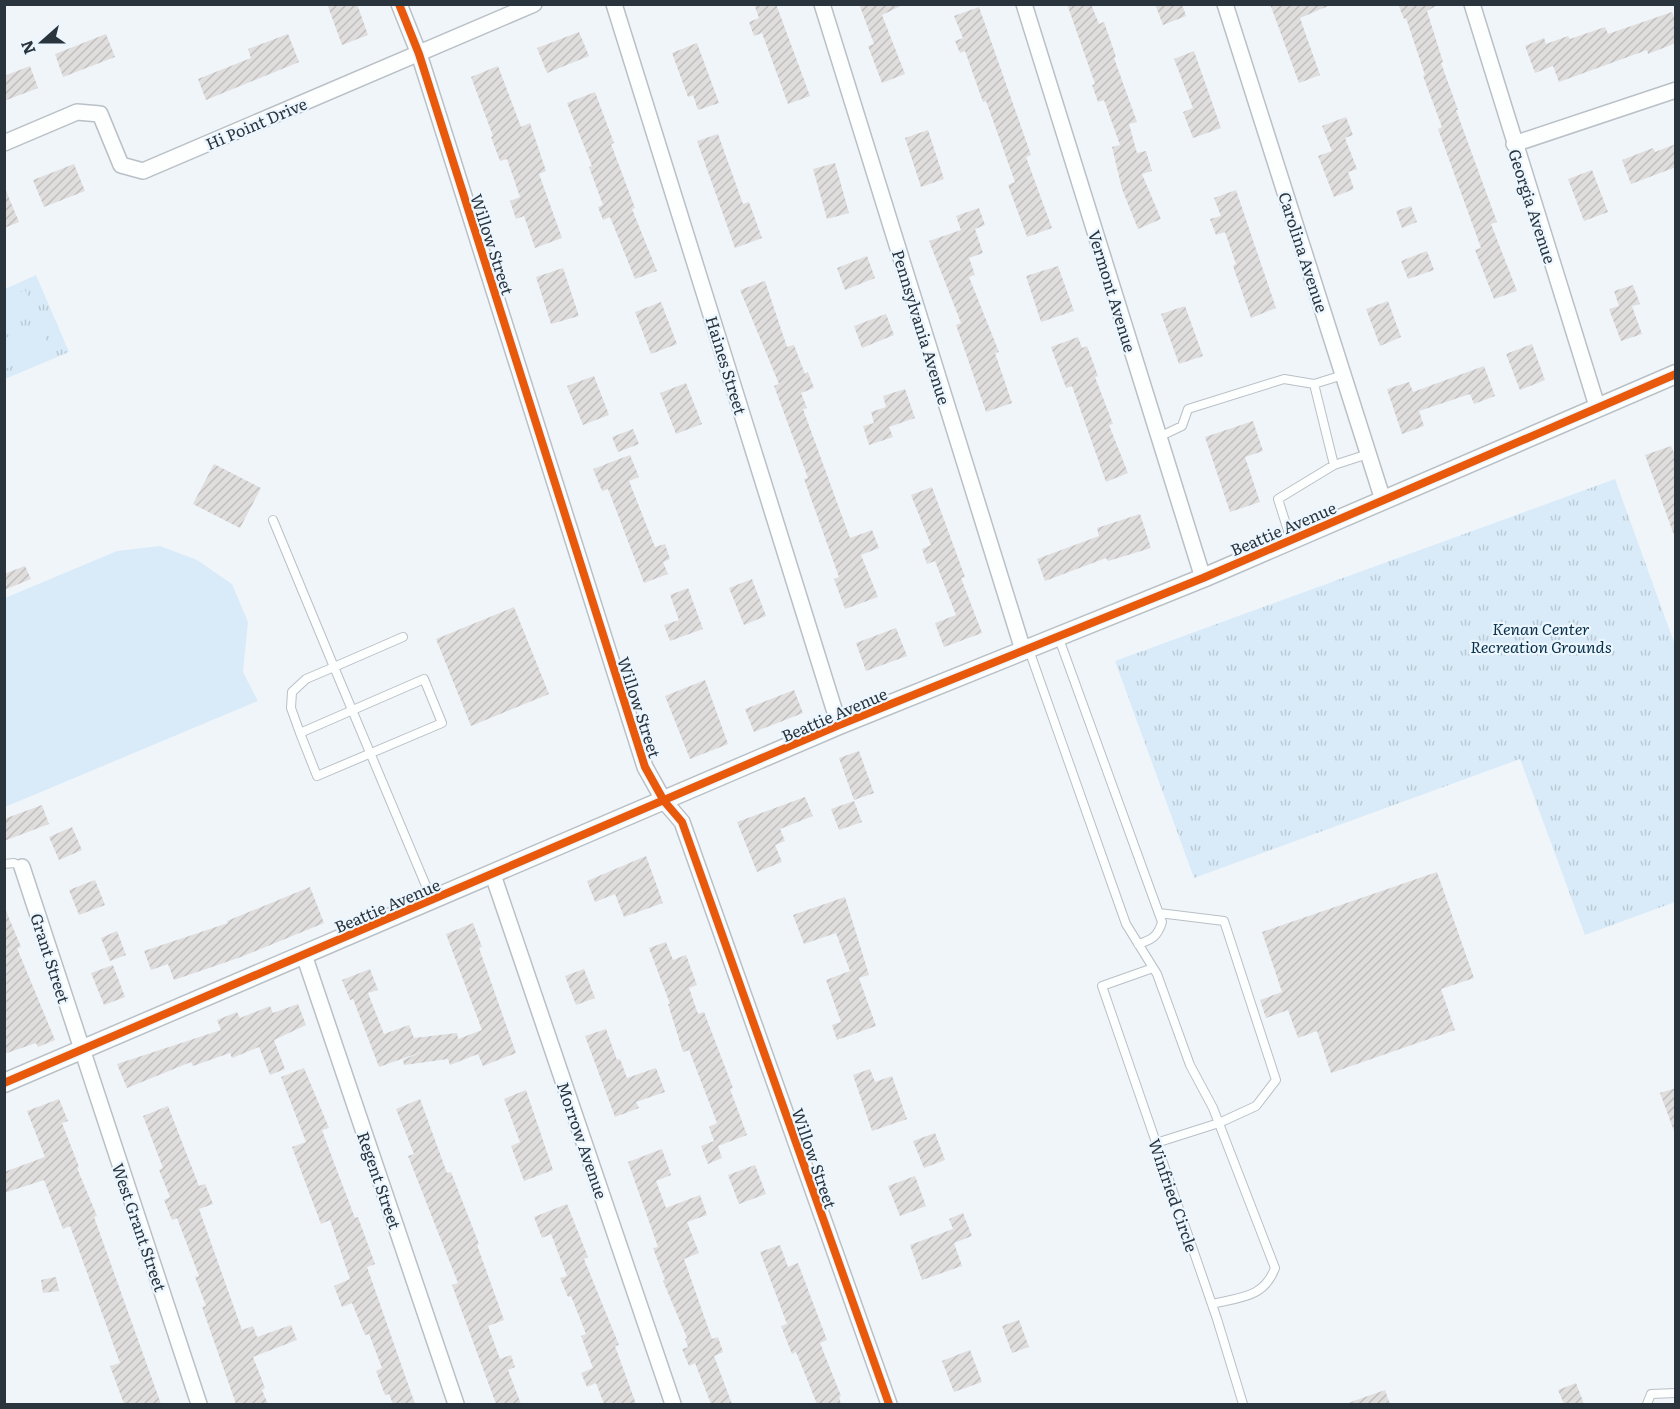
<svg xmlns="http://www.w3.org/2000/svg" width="1680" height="1409" font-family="Literata,serif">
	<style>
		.park { fill: url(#park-tufts) }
		.pitch { fill: #d9ebf8 }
		.building { fill: url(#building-hatch) }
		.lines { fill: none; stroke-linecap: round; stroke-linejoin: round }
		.service-casing { stroke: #b9c0c6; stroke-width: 10 }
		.minor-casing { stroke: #b9c0c6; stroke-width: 18 }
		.tertiary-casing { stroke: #b9c0c6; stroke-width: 21 }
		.service { stroke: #fdfefe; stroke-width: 8 }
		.minor { stroke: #fdfefe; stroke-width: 15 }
		.tertiary { stroke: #fdfefe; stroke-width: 18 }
		.cycleway-casing { stroke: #ebf6ff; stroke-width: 11 }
		.cycleway { stroke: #e8590c; stroke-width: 8 }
		.labels { text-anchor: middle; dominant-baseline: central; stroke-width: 4.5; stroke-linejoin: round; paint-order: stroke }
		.street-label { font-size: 16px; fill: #2a343d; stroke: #ebf6ff }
		.park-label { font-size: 16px; font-style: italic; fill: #093049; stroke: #ebf6ff }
	</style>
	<defs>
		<pattern id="park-tufts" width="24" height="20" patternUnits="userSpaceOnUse" patternTransform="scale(1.5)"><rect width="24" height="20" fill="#d9ebf8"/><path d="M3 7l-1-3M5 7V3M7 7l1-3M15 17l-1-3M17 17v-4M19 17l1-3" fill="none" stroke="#bacad6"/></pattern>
		<pattern id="building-hatch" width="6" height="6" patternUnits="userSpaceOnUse" patternTransform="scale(1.5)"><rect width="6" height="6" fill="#e0dddd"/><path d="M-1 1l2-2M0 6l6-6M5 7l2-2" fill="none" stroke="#c0bebf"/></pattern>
	</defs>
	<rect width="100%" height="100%" fill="#f0f5fa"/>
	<!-- park -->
	<path class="park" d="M36,275l33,77 -64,27v-90z
		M1615,479l60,166v257l-90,33 -65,-176 -326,119 -79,-217z"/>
	<!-- pitch -->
	<path class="pitch" d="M25,290l11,25 -31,13v-30z
		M40,324l10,25 -45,20v-31z
		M160,546l37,14 35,24 16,38 -5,50 15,29 -253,106v-209l112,-47z"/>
	<!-- building -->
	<path class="building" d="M327,4h30l11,31 -26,10z
		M754,4h22l34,92 -22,8 -26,-71 -8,3 -5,-14 10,-4z
		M859,4h46l-23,11 23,59 -23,9 -14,-37 6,-2z
		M1067,4h24l8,20 5,-2 12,35 -2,1 23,64 -8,2 8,29 9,-2 6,20 -10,3 19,45 -23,10 -16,-40 -10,-42 8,-2 -16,-45 -6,2 -6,-17 3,-1z
		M1155,4h27l4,12 -23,9z
		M1270,4h63l-33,14 20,57 -21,8z
		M1398,4h41l-12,7 16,51 -2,1 17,47h-2l41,112 -6,2 26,67 -23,8 -19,-49 6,-2 -43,-119 4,-2 -19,-51 2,-1 -19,-57 -2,1z
		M979,7l52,148 -5,2 26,71 -25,9 -19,-52 7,-3 -29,-81 -3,1 -18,-51 -5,2 -5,-12 8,-3 -9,-22z
		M1672,12l4,10v21l-28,11 -1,-4 -88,32 -6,-16 -18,7 -10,-27 19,-8 2,6 22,-8 2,3 35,-12 3,7z
		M579,32l10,24 -42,17 -10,-25z
		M106,34l9,23 -52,20 -8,-23z
		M288,34l11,28 -93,38 -8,-21 53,-21 -3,-9z
		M697,43l22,60 -21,7 -5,-15 -5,2 -16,-44z
		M1194,51l27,77 -28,10 -10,-26 10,-4 -19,-49z
		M30,66l8,22 -34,13v-25z
		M498,66l23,61 9,-4 16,48 -7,3 23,64 -27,10 -11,-32 -8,3 -6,-18 10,-4 -13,-38 -7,2 -9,-24 2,-1 -22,-59z
		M595,92l19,51 -3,1 24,64 -3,1 25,62 -22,8 -25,-62 -7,3 -5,-13 5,-2 -14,-38 3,-1 -25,-63z
		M1346,117l7,18 -8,3 12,31 -9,3 6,17 -20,8 -16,-41 14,-5 -10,-25z
		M928,130l16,49 -23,8 -16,-49z
		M718,134l25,70 6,-2 13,36 -27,10 -38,-107z
		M1676,144v23l-45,17 -9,-24 31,-12 2,4z
		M835,163l14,50 -22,6 -14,-50z
		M74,164l11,27 -41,16 -11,-27z
		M1592,170l16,42 -24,9 -16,-42z
		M4,186l15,36 -15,6z
		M1236,190l40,118 -25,10 -18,-52 3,-2 -11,-32 -9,3 -6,-16 11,-3 -7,-18z
		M1411,206l6,16 -15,6 -6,-17z
		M979,208l6,17 -10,4 8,24 -14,5 6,17 -6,2 30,75 -4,1 17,50 -26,9 -30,-87 5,-2 -32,-82 32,-11 -5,-14z
		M1427,251l7,19 -26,9 -7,-18z
		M867,256l8,22 -30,12 -8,-22z
		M1058,266l16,45 -33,11 -15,-46z
		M563,268l16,48 -28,8 -15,-47z
		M765,281l22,66 7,-2 11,29 3,-2 6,16 -13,5 6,15 -4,1 47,129 22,-8 7,18 -18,7 17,42 -33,12 -11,-30 5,-2 -35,-98 4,-1 -34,-92 5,-2 -39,-94z
		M1633,285l7,19 -8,2 10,28 -21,7 -12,-32 10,-3 -5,-15z
		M1388,301l13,36 -21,9 -14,-37z
		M661,302l16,42 -26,10 -16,-42z
		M1185,306l18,50 -24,8 -18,-50z
		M886,314l8,21 -32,13 -8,-22z
		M1078,337l4,11 5,-2 11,30 -3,1 18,47 -4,1 19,48 -22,9 -34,-96 -6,2 -15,-41z
		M1532,344l13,36 -25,10 -14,-36z
		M1484,366l11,30 -21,8 -4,-10 -51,17 5,15 -22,8 -15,-45 22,-7 4,10z
		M594,376l15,39 -26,10 -16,-39z
		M686,383l16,41 -26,10 -16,-41z
		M905,389l10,29 -26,9 4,10 -24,8 -6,-19 11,-3 -3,-11 15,-5 -3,-11z
		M1253,421l10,30 -18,6 15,45 -30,10 -25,-75z
		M633,429l6,15 -21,8 -6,-15z
		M1671,446l5,12 -2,77 -29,-80z
		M630,455l9,22 -10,4 26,66 10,-3 5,15 -7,3 5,12 -24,9 -36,-94 -6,2 -9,-22z
		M214,464l47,24 -21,40 -47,-24z
		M932,487l33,90 -4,1 21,55 -38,14 -9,-24 21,-8 -21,-54 -8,3 -5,-15 9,-4 -20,-50z
		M1140,514l11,34 -43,13 -2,-3 -61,23 -8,-22 62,-23 -2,-8z
		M25,566l6,13 -27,11v-16z
		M752,579l14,37 -22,9 -15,-37z
		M688,588l15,41 -33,12 -6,-16 15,-5 -9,-25z
		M514,607l35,87 -78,32 -35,-87z
		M896,628l11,28 -41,15 -10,-28z
		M705,680l23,64 -38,15 -25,-63z
		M794,690l9,23 -49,19 -9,-23z
		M859,751l15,42 -20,7 -15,-42z
		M805,797l8,19 -33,13 5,12 -10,4 7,17 -25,10 -20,-50z
		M854,801l8,21 -23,8 -8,-21z
		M42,805l7,19 -45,17v-22z
		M72,827l10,23 -23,10 -10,-23z
		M646,856l17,47 -39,14 -9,-23 -20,8 -8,-21z
		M1437,872l37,106 -33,11 14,41 -124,43 -14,-42 -19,7 -10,-28 -22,8 -6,-18 22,-8 -20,-60z
		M95,880l10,25 -26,10 -10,-25z
		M310,887l14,36 -83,34 -67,23 -6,-16 -17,6 -7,-19 84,-28 -1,-2z
		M845,897l24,78 -10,3 17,48 -39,14 -5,-15 9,-3 -15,-42 24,-9 -14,-38 -32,11 -11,-29z
		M4,906l17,41 -4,1 38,92 -17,7 -2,-4 -32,11z
		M473,923l9,24 -3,1 37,105 -33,13 -5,-12 -28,11 -2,-6 -44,6 -1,-5 21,-9 -45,16 -26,-68 -3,1 -8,-20 28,-11 8,21 -10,3 16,41 25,-9 5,13 43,-5 1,6 24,-9 -36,-96z
		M117,931l9,24 -16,6 -9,-23z
		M666,942l7,18 13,-5 11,30 -8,3 9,26 6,-2 29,76 -3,1 17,46 -29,11 4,12 -14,6 -7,-18 13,-5 -5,-14 8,-4 -28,-73 -6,2 -15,-48h2l-21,-56z
		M113,965l12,32 -21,8 -13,-32z
		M584,969l11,29 -19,7 -11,-29z
		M298,1004l8,21 -32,15 11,29 -15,6 -11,-28 -27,11 -2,-5 -37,13 -2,-4 -64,26 -10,-24 104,-34 -4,-10 20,-8 3,6 30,-12 3,7z
		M606,1029l11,31 3,-1 7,19 29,-10 9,24 -29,10 3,6 -24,9 -30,-81z
		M304,1068l25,60 -7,2 11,30 22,58 3,-1 17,47 -8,3 48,137h-22l-4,-10 -4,1 -9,-24 6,-3 -13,-34 -4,1 -13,-32 -10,4 -8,-21 16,-7 -20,-59 -9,4 -29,-77 14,-5 -25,-65z
		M870,1069l5,13 17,-6 15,43 -35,12 -19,-56z
		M1676,1088v43h-2l-14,-38z
		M526,1090l27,80 -29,11 -13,-35 9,-4 -16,-43z
		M59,1099l9,22 -6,2 17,44 -2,1 20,48 -3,1 67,187h-37l-14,-38 10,-3 -13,-36 -37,-101 -7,3 -19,-49 -40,13v-21l41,-15 -18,-46z
		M420,1099l27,74 4,-1 28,72 -2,1 27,75 -16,6 12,33 11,-4 4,12 -7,3 13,34h-25l-44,-119 6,-2 -50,-127 6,-2 -18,-45z
		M168,1106l31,80 6,-2 8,20 -14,5 43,121 11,-4 4,11 34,-12 6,15 -44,17 12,31 -3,2 6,14h-32l-34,-97 4,-1 -11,-29 4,-1 -22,-58 -5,2 -8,-20 6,-3 -11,-27 4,-2 -20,-52z
		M935,1133l10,27 -21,8 -11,-27z
		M662,1149l9,26 -15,6 10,27 34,-13 7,20 -20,7 12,31 -15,6 28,80 6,-2 5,15 -9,4 18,48h-21l-16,-41 -6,3 -7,-17 6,-2 -3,-8 2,-1 -24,-57 2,-1 -12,-32 5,-1 -30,-85z
		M755,1165l11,29 -27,10 -11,-29z
		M915,1176l11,30 -26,10 -12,-30z
		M567,1204l21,53 -4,2 35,86 -4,1 21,58h-32l-8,-21 -9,4 -6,-14 12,-5 -12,-32 5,-2 -15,-38 -3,1 -8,-19 7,-2 -16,-42 -9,4 -8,-21z
		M963,1213l9,23 -18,7 8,23 -40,14 -12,-35 43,-16 -4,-10z
		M780,1245l8,22 10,-4 29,77 -7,3 21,53 -2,1 2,7h-24l-21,-52 -4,2 -11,-28 6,-2 -27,-72z
		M56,1277l3,14 -16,2 -2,-13z
		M1019,1320l10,27 -17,6 -10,-27z
		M970,1350l12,32 -28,10 -12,-31z
		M1576,1383l8,21h-20l-6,-14z
		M1385,1390l5,14h-42v-1z"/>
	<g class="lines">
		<!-- service casing -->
		<g class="service-casing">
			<path id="service" d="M1314,384l20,81 34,-11
				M1159,437l23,-11 6,-17 96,-30 30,5 29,-9
				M273,520l61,147 -28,12 -14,13 -1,16 9,25
				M1291,540l-13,-41 56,-34
				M1058,636l104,286c-4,14 -10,18 -24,22
				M403,637l-69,30 98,233
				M1029,650l97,274 31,50 33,91 23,43 62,160c-11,30 -35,29 -63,36
				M424,679l18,44 -125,53 -17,-43z
				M4,864l10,-1 8,4
				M1153,968l-51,18 115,333 26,85
				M1156,1143l63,-20 37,-17 20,-26 -52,-159 -65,-8
				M1647,1404l4,-10 25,-1"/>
		</g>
		<!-- minor casing -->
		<g class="minor-casing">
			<path id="minor" d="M399,4l20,50 226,713 19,34 18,21 207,582
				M614,4l225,721
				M822,4l201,646
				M1024,4l179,574
				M1225,4l158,496
				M1472,4l125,402
				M4,143l73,-31 23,2 21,51 22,6 391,-167
				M1514,144l162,-54
				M22,867l177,537
				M493,875l180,529
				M304,955l152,449"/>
		</g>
		<!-- tertiary casing -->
		<g class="tertiary-casing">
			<path id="tertiary" d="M4,1083l835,-358 364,-147 473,-204"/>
		</g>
		<!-- service -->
		<use href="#service" class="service"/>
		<!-- minor -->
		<use href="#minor" class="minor"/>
		<!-- tertiary -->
		<use href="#tertiary" class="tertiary"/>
		<!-- cycleway casing -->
		<g class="cycleway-casing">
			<path id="cycleway" d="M399,4l20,50 226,713 19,34 18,21 207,582
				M4,1083l835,-358 364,-147 473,-204"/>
		</g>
		<!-- cycleway -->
		<use href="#cycleway" class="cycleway"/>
	</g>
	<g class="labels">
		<!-- street labels -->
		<g class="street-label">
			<text transform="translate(256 123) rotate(-23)">Hi Point Drive</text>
			<text transform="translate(1533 206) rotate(72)">Georgia Avenue</text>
			<text transform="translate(493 244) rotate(72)">Willow Street</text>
			<text transform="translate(1304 252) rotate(72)">Carolina Avenue</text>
			<text transform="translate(1113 291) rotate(73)">Vermont Avenue</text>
			<text transform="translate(922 327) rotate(73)">Pennsylvania Avenue</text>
			<text transform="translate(727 365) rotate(73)">Haines Street</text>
			<text transform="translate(1283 528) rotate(-23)">Beattie Avenue</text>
			<text transform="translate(640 707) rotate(72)">Willow Street</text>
			<text transform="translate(834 714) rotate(-23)">Beattie Avenue</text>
			<text transform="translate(387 905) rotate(-23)">Beattie Avenue</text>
			<text transform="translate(51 958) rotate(72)">Grant Street</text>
			<text transform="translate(583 1140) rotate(71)">Morrow Avenue</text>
			<text transform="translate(815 1158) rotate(71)">Willow Street</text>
			<text transform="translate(380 1180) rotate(71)">Regent Street</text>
			<text transform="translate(1174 1195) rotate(71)">Winfried Circle</text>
			<text transform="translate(140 1227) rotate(71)">West Grant Street</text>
		</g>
		<!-- park labels -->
		<g class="park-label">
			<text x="1541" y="628">Kenan Center<tspan x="1541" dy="18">Recreation Grounds</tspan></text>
		</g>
	</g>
	<!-- border -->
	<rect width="1680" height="1409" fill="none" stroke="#2a343d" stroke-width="12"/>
	<!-- north arrow -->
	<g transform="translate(42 42) rotate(249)" stroke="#ebf6ff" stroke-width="4.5" paint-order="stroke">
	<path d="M0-4.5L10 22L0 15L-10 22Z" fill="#2a343d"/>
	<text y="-9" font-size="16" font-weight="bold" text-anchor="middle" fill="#2a343d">N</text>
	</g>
</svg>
